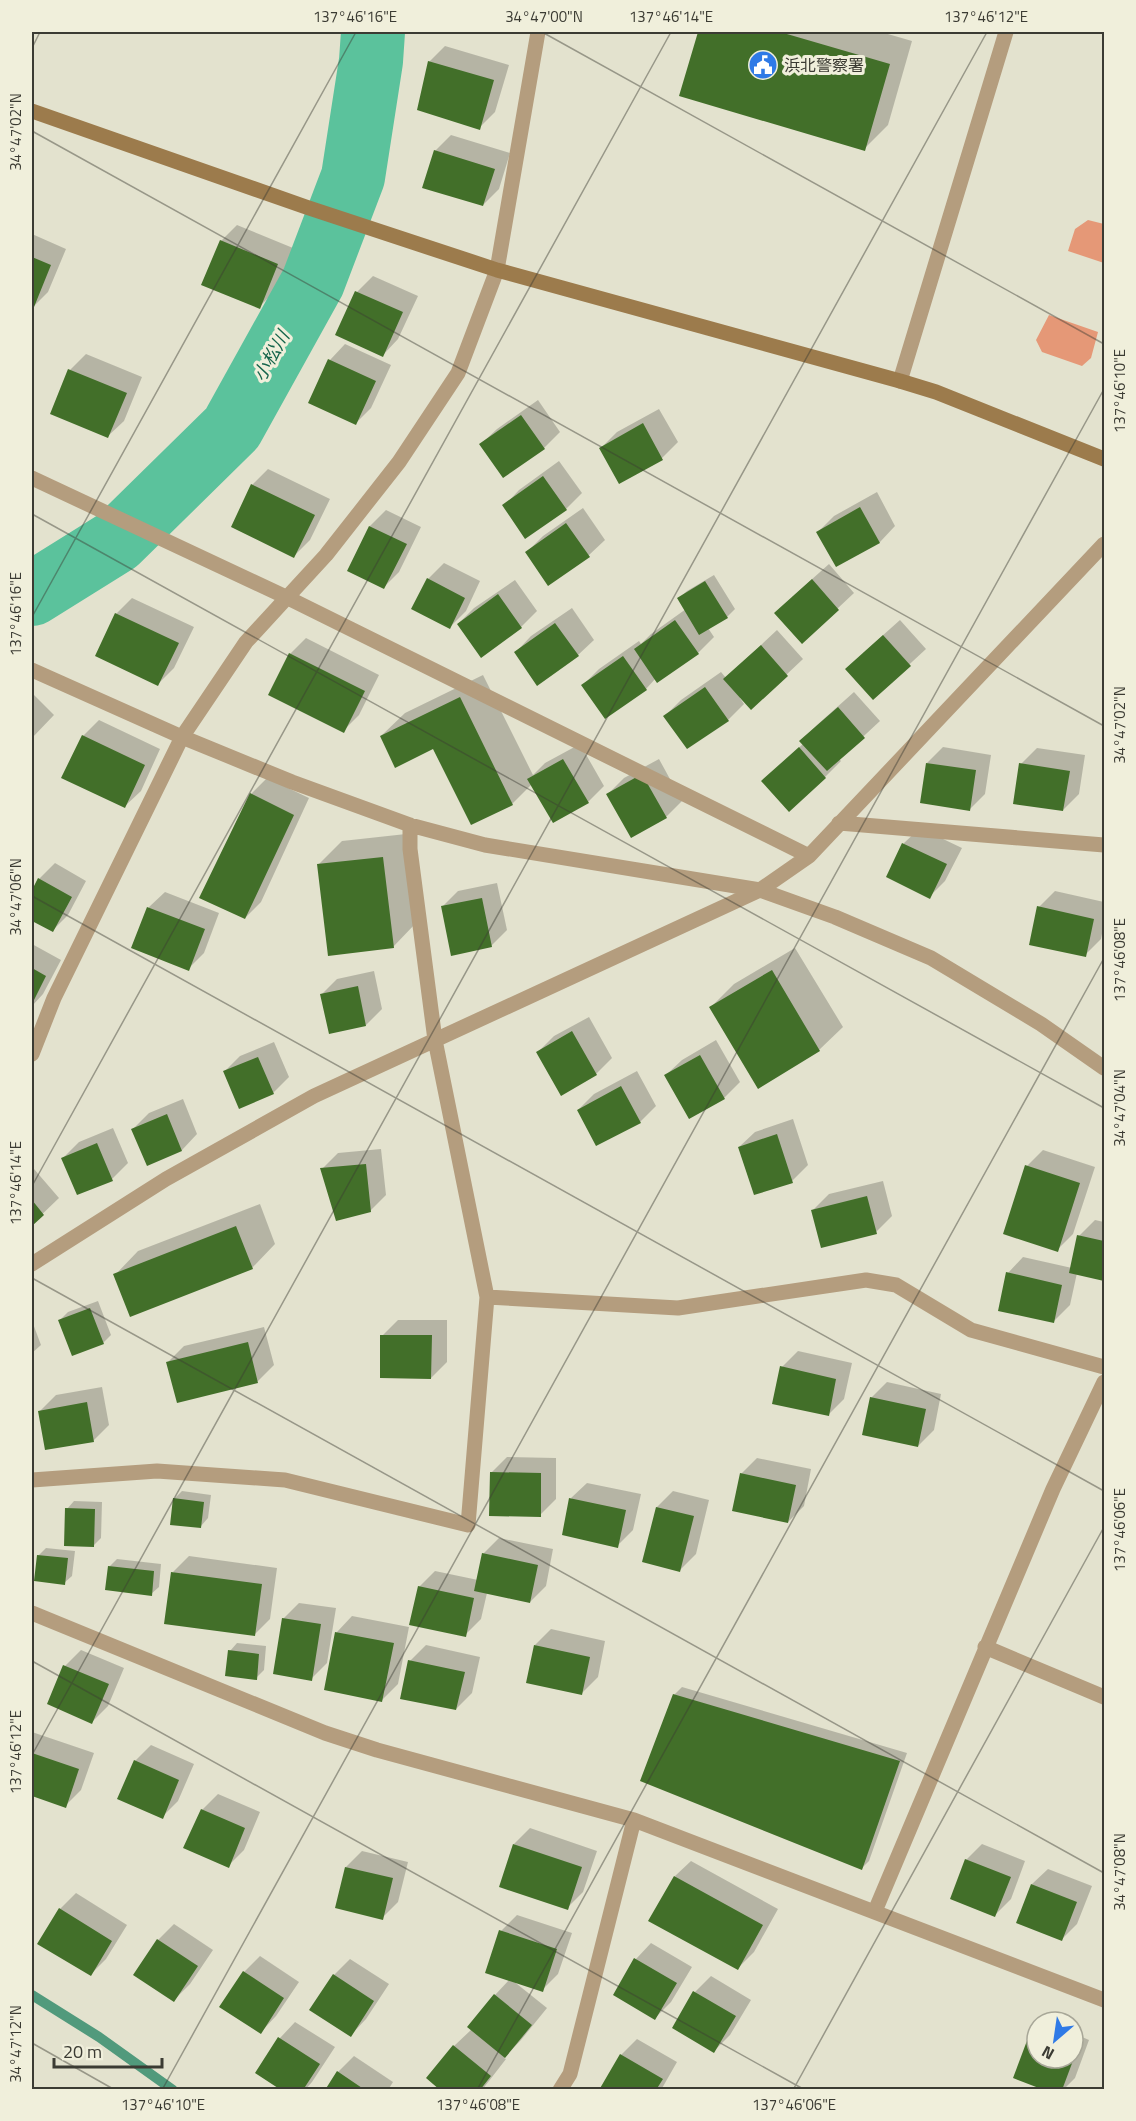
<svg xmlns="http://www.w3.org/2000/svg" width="1136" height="2121" font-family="'Titillium Web','Noto Sans JP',sans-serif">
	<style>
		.green { fill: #e59877 }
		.shadow { fill: #0003 }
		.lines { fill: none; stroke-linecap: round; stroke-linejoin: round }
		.stream { stroke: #519a7c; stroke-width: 10 }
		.river { stroke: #5bc29c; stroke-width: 64 }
		.building { fill: #426f29 }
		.lane { stroke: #b49d7e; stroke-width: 15 }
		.street { stroke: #b49d7e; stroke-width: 15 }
		.secondary { stroke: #9c7b4c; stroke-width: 15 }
		.ticks { fill: none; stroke: #3b3b33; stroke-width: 1.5; stroke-opacity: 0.45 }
		.labels { text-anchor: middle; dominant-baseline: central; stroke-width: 6; stroke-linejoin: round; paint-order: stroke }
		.poi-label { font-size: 16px; fill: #3b3b33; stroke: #f0efdb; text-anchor: start }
		.water-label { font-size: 18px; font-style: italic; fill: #15654b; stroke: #f0efdb }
		.neatline { fill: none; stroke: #3b3b33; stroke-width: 2 }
		.ticks-label { font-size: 15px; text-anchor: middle; fill: #3b3b33 }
	</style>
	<rect width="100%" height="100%" fill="#e3e2ce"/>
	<!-- green -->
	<path class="green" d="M1088,220l16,4v39l-36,-12 7,-22z
		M1049,315l49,17 -7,26 -9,8 -40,-14 -6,-12z"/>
	<!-- shadow -->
	<path class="shadow" d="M699,32h182l31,9 -24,84 -24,24 -183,-54z
		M445,46l64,19 -14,47 -16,16 -50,-66z
		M451,135l59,18 -11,36 -16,16 -48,-54z
		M237,225l56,23 -18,43 -16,16 -38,-66z
		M32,234l34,15 -18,43 -16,16z
		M373,276l45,20 -20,43 -15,16 -26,-63z
		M345,344l46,21 -20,43 -16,16 -25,-64z
		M86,354l56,23 -18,44 -16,15 -38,-66z
		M538,400l22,32 -16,16 -63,-4 16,-15z
		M659,409l19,33 -16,16 -43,24 -18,-34 16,-16z
		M559,461l23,32 -16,16 -62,-3 15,-16z
		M268,469l62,30 -20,41 -16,16 -42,-71z
		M877,492l18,34 -15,16 -44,23 -18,-33 16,-16z
		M583,508l22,32 -16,15 -40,29 -22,-32 16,-16z
		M386,510l35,17 -22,45 -16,16 -34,-18 21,-44z
		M444,563l36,18 -14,30 -16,16 -22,-48z
		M829,564l25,29 -52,49 -10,-45z
		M714,575l21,34 -8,8 -19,11 6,9 -16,16 -42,25 -10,11 -63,-4 16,-16 40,-28 2,3 10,-10 35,-25 -7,-11 8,-7z
		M515,580l22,31 -16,16 -63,-3 16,-16z
		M132,598l62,29 -20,41 -16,16 -61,-29 19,-41z
		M572,608l22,32 -16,15 -62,-3 15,-16z
		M900,620l26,29 -53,49 -10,-45z
		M777,630l26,29 -52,49 -10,-11 -1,1 4,6 -16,16 -63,-4 16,-16 40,-28 5,6z
		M306,638l73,37 -20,40 -16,16 -53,-77z
		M483,675l50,100 12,-12 35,-19 24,42 -16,16 -56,-18 -20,20 -78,-57 -53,-11 24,-23z
		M854,692l26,29 -41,38 2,2 -16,16 -46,-11 25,-23 -3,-2 16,-16z
		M32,693l22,22 -22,23z
		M99,720l61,29 -19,42 -16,15 -42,-70z
		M943,747l48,8 -6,39 -16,16 -42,-47z
		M1037,748l48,7 -6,39 -16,16 -42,-46z
		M659,759l23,42 -16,16 -58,-23 16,-16z
		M267,778l42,20 -48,104 -16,16 6,-124z
		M920,828l42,20 -17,33 -16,16 -41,-20 16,-34z
		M406,834l10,89 -23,24 -74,-83 23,-23z
		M55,863l31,18 -18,34 -16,16 -20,-11v-27l7,-14z
		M497,883l10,47 -16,16 -49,-39 16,-16z
		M1055,891l49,11v21l-3,16 -16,16 -46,-48z
		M165,892l54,21 -15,40 -16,16 -55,-21 16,-41z
		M32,944l29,16 -18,34 -11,12z
		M795,948l48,79 -24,23 -61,37 -47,-80 23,-23z
		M374,971l8,38 -16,16 -45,-30 16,-16z
		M589,1017l23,41 -16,16 -58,-22 16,-16z
		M716,1040l24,42 -16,16 -58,-23 16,-15z
		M274,1042l15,35 -16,16 -49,-21 16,-16z
		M637,1071l19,35 -16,16 -62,-12 16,-16z
		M183,1099l14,35 -15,16 -34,14 -15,-35 16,-16z
		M793,1119l15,46 -16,16 -53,-34 16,-15z
		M113,1128l15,35 -16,16 -49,-21 16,-16z
		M381,1149l5,46 -16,16 -48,-42 16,-16z
		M1043,1150l52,17 -22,67 -16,16 -52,-17 22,-67z
		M34,1169l25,29 -27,26v-53z
		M883,1181l9,35 -16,16 -63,-22 16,-16z
		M260,1204l15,40 -23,24 -137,7 23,-24z
		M1095,1220l9,2v57l-27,-6 -7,32 -16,16 -46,-48 15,-16 49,11 7,-32z
		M98,1301l13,34 -8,8 -43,-23 8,-8z
		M398,1320h49v42l-16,16 -49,-42z
		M32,1321l9,24 -9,8z
		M264,1327l10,38 -16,16 -80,20 -10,-39 16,-16z
		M798,1351l54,12 -8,36 -16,16 -46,-48z
		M887,1382l54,12 -7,36 -16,16 -47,-48z
		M102,1387l7,38 -16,16 -53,-30 16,-16z
		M507,1457l49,1v41l-16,16 -49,-42z
		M757,1458l54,11 -7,37 -16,16 -47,-48z
		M587,1483l54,11 -8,36 -16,16 -46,-48z
		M182,1491l29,4 -3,23 -7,8 -27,-27z
		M673,1491l36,9 -13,54 -16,16 -36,-9 13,-54z
		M74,1501l28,1 -1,36 -7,7 -27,-36z
		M499,1538l54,11 -7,37 -16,16 -43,-9 -6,26 -16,16 -46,-48 16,-16 43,9 5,-26z
		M46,1548l29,3 -3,25 -8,7 -26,-27z
		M189,1556l88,12 -7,51 -16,16 -81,-63z
		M117,1559l44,5 -2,23 -8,7 -42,-27z
		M299,1603l37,5 -9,55 -16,16 -28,-60z
		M352,1616l57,11 -11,57 -16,16 -56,-11 11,-57z
		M551,1629l54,12 -7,36 -16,16 -47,-48z
		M237,1643l29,3 -2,24 -8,8 -26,-27z
		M426,1645l54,12 -8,36 -16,16 -46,-48z
		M81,1650l43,18 -16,38 -16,16 -43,-19 16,-37z
		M682,1687l225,66 -38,108 -8,8 -187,-174z
		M32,1732l62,21 -13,37 -16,16 -33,-11z
		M151,1745l43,19 -16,37 -16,16 -27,-56z
		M218,1794l42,18 -16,38 -16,16 -26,-56z
		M530,1828l67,23 -14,41 -16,16 -53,-64z
		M982,1844l43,17 -14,38 -16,16 -29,-55z
		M362,1851l46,11 -10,40 -16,16 -36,-51z
		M691,1861l87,48 -24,43 -16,16 -63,-92z
		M1048,1869l44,17 -15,38 -16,16 -29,-56z
		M76,1893l51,32 -21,34 -16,16 -30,-66z
		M517,1915l55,18 -14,41 -16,16 -30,-10 35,28 -26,32 -17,18 2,1 -24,31h-40l12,-44 18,-17 23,-34 15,-16 -9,-48z
		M174,1924l39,26 -23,34 -16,16 -16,-60z
		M651,1943l41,24 -21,35 -16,16 -19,-59z
		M260,1956l39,26 -23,34 -15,16 -17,-60z
		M350,1959l39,25 -23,35 -15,16 -17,-60z
		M711,1976l40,24 -21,35 -16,16 -19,-59z
		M295,2022l40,25 -23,35 -7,8h-21l-4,-52z
		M1037,2031v27h36v-25l16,7 -14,38 -12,12h-15l-18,-51z
		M637,2039l40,23 -16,28h-60l20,-35z
		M354,2056l39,26 -5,8h-61l11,-18z"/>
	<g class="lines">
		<!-- stream -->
		<path class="stream" d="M32,1995l67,42 74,53"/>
		<!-- river -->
		<path class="river" d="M32,594l85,-53 115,-113 81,-146 40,-105 18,-116 2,-29"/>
	</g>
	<!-- building -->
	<path class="building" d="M698,32h82l110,32 -25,87 -186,-55z
		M428,61l66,19 -14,50 -63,-20z
		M434,150l61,19 -12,37 -61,-18z
		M220,240l58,24 -18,45 -59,-24z
		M32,257l19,8 -19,47z
		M355,291l48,21 -20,45 -48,-22z
		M328,359l48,22 -20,44 -48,-22z
		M68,369l59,24 -19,45 -58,-24z
		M521,415l24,34 -42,29 -24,-34z
		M643,423l20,37 -44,24 -20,-36z
		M543,476l24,34 -42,29 -23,-34z
		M251,484l64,31 -21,43 -63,-31z
		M860,507l20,36 -44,24 -20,-35z
		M566,523l24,34 -42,29 -23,-34z
		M369,526l38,18 -23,45 -37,-18z
		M427,578l38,20 -15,31 -39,-20z
		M812,579l27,31 -37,34 -28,-31z
		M705,581l23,37 -29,17 -22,-37z
		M498,594l24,34 -41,30 -24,-34z
		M115,613l64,30 -21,43 -63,-30z
		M675,620l24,34 -42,29 -23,-34z
		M555,623l24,33 -42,30 -23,-34z
		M883,635l28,31 -38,34 -28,-31z
		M761,645l27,31 -37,34 -28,-31z
		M289,653l76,38 -21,42 -76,-38z
		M623,656l24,34 -42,29 -24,-34z
		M705,687l24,34 -42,28 -24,-33z
		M460,697l53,108 -42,20 -38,-76 -38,19 -15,-32z
		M838,707l27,31 -38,33 -28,-30z
		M82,735l63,30 -20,43 -64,-30z
		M799,747l27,31 -37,34 -28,-31z
		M563,759l26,44 -36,20 -26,-44z
		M926,763l50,7 -6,41 -50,-8z
		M1019,763l51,8 -7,40 -50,-7z
		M642,774l25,44 -36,20 -25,-44z
		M250,793l44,22 -49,104 -46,-21z
		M902,843l45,21 -17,35 -44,-22z
		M383,857l11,91 -66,8 -11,-92z
		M38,878l34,19 -19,35 -21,-11v-31z
		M482,898l10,49 -41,9 -10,-50z
		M1037,906l57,13 -8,38 -57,-12z
		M147,907l58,22 -16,42 -58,-23z
		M32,968l14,8 -14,28z
		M772,970l48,81 -62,38 -49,-82z
		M358,986l8,40 -37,8 -9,-40z
		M572,1031l25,44 -36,21 -25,-44z
		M700,1055l25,44 -36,20 -25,-44z
		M258,1057l16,37 -35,15 -16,-38z
		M621,1086l20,37 -45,23 -19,-36z
		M167,1114l15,37 -35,15 -16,-37z
		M777,1134l16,49 -39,12 -16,-48z
		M97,1143l16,38 -36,14 -16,-37z
		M366,1164l5,48 -35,9 -16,-53z
		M1025,1165l55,18 -22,69 -55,-18z
		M867,1196l10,38 -56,14 -10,-38z
		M32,1200l12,15 -12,11z
		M236,1226l17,43 -123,48 -17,-43z
		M1077,1235l27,6v40l-35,-8z
		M1006,1272l56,13 -8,38 -56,-12z
		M90,1308l14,36 -32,12 -14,-36z
		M380,1335h52l-1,44 -51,-1z
		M248,1342l10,41 -81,20 -11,-41z
		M780,1366l56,13 -7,37 -57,-12z
		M870,1397l56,12 -8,38 -56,-12z
		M87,1402l7,40 -49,8 -7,-39z
		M490,1472l51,1v44l-52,-1z
		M740,1473l56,12 -8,38 -56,-12z
		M173,1498l31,4 -3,26 -31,-3z
		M569,1498l57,12 -8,38 -56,-13z
		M656,1507l38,9 -14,56 -38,-10z
		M65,1508l30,1 -1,38 -30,-1z
		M482,1553l56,12 -8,38 -56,-12z
		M37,1555l31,3 -3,27 -31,-4z
		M108,1566l46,5 -2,25 -47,-6z
		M171,1572l91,12 -7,52 -91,-12z
		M418,1586l56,12 -8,39 -57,-12z
		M282,1618l39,6 -9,57 -39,-7z
		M335,1632l59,11 -12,59 -58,-12z
		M534,1645l56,12 -8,38 -56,-12z
		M228,1650l31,4 -2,26 -32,-4z
		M408,1660l57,12 -9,38 -56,-11z
		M63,1665l46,19 -17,40 -45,-20z
		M673,1694l227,67 -38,109 -222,-89z
		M32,1753l47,16 -13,39 -34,-12z
		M134,1760l45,20 -16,39 -46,-20z
		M201,1809l44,19 -16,40 -46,-20z
		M513,1844l69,23 -14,43 -69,-23z
		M965,1859l46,18 -16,40 -45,-18z
		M345,1867l48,11 -10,42 -48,-12z
		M674,1876l89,49 -25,45 -90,-49z
		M1031,1884l46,18 -15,39 -46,-18z
		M59,1908l53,33 -21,35 -54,-32z
		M499,1930l58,19 -14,43 -58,-19z
		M157,1939l41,27 -24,36 -41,-27z
		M634,1958l43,25 -22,37 -42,-25z
		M243,1971l41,27 -23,36 -42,-27z
		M333,1974l41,27 -23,36 -42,-27z
		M693,1991l43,25 -22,37 -42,-25z
		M494,1994l38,31 -27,33 -38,-31z
		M278,2037l42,27 -17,26h-22l-26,-17z
		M1028,2038l9,3v17h37l-12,32h-18l-31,-12z
		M453,2045l38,31 -11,14h-40l-14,-12z
		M620,2054l43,25 -7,11h-57z
		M337,2071l28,19h-40z"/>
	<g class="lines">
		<!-- lane -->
		<path class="lane" d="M900,381l106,-349"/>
		<!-- street -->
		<path class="street" d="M32,478l254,119 523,259
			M32,670l150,67 110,45 118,43 75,20 275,45 75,27 96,41 110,66 63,44
			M839,823l265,22
			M32,1054l22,-56 128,-261 64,-95 80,-87 73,-93 59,-89 39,-103 41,-238
			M32,1264l134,-85 148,-83 446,-206 49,-34 295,-312
			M487,1297l191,11 188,-28 30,5 75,45 133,37
			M32,1480l125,-9 128,9 183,45 19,-228 -52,-257 -25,-191v-24
			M32,1613l293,120 52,17 257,70 470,180
			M985,1647l119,50
			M875,1911l178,-422 51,-107
			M560,2090l10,-16 64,-254"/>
		<!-- secondary -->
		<path class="secondary" d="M32,111l274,96 191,63 403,111 36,11 168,67"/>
	</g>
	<!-- ticks -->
	<path class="ticks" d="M542,32l562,312M32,48l8,-16M32,131l1072,595M32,514l1072,594M32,617l324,-585M32,896l1072,595M32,1186l639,-1154M32,1278l1072,595M32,1661l773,429M32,1755l955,-1723M32,2043l83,47M162,2090l942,-1701M477,2090l627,-1132M793,2090l311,-563"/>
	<!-- icons -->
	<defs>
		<g id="civic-disc" transform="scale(1.5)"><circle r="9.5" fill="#2f7ae6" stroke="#f0efdb"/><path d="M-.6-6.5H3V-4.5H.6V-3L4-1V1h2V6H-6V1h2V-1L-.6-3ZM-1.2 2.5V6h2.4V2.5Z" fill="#fff"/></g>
	</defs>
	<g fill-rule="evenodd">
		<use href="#civic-disc" x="763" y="65"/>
	</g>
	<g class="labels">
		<!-- poi labels -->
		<g class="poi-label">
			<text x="784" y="65">浜北警察署</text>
		</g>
		<!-- water labels -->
		<g class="water-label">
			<text transform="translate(271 356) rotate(-61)">小松川</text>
		</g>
	</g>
	<!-- border -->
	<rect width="1136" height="2121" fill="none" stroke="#f0efdb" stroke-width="66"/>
	<!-- north arrow -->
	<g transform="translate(1055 2040) rotate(209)"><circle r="28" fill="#f0efdb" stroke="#a8a798" stroke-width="1.5"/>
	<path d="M0-4.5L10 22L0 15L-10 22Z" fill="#2f7ae6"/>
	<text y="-9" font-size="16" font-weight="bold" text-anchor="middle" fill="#3b3b33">N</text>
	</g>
	<!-- scale -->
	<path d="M54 2058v9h108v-9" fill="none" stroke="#3b3b33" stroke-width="3"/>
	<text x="63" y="2058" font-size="18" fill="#3b3b33" stroke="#f0efdb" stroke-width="4.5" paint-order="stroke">20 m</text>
	<rect x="33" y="33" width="1070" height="2055" class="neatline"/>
	<g class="ticks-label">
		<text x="355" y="22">137°46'16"E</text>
		<text x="544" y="22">34°47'00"N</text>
		<text x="671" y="22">137°46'14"E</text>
		<text x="986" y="22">137°46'12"E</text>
		<text transform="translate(16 132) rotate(-90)" y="5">34°47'02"N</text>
		<text transform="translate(1120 391) rotate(-90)" y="5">137°46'10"E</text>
		<text transform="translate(16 614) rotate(-90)" y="5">137°46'16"E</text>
		<text transform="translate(1120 725) rotate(-90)" y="5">34°47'02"N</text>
		<text transform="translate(16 897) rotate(-90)" y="5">34°47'06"N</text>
		<text transform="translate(1120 960) rotate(-90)" y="5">137°46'08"E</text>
		<text transform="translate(1120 1108) rotate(-90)" y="5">34°47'04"N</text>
		<text transform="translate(16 1183) rotate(-90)" y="5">137°46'14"E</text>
		<text transform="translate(1120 1530) rotate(-90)" y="5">137°46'06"E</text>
		<text transform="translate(16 1752) rotate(-90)" y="5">137°46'12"E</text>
		<text transform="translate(1120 1872) rotate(-90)" y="5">34°47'08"N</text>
		<text transform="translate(16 2044) rotate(-90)" y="5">34°47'12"N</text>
		<text x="163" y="2110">137°46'10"E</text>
		<text x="478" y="2110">137°46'08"E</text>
		<text x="794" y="2110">137°46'06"E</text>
	</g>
</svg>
